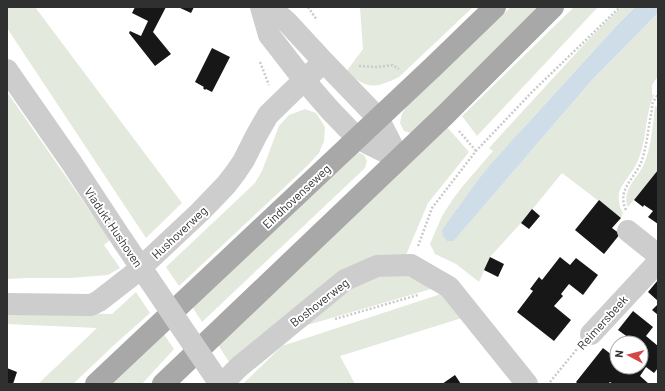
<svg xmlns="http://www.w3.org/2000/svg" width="665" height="391" font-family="Barlow,sans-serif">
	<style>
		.green { fill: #e3e9dd }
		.water { fill: #cfdde9 }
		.building { fill: #171717 }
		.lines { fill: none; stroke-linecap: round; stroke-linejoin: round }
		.path { stroke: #cacaca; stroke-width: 2.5; stroke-dasharray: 2 2; stroke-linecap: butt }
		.minor { stroke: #cdcdcd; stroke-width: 22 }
		.tertiary { stroke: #cdcdcd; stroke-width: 22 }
		.primary { stroke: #a8a8a8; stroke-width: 22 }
		.tertiary-bridge { stroke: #cdcdcd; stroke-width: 22 }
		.labels { text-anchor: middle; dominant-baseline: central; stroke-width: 4; stroke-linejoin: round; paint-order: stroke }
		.street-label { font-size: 12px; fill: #303030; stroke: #fff }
	</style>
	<rect width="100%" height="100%" fill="#fff"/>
	<!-- green -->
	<path class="green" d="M7,7h28l147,196 -36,35 -139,-210z
		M360,7h113l-74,70c-25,12 -31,12 -53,-5l17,-23z
		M511,7h26l-79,89 -47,37 -7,-2 -4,-8 2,-9 4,-7z
		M574,7h24l-121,129 -15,-20z
		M621,7h14l-15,15 -93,102 -50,57 -20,28 1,27 134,-156 66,-67v63l-6,9v9l2,1c-9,19 -7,41 -14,60 -2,7 -6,14 -10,19 -4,7 -9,11 -11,19 -1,8 0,13 4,20l-2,5 -59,-45 -41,50 -31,34 -11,25 -23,-18 -21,-10 -5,-10 12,-28 11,-17 9,-12 31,-36 -4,-3 100,-109z
		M7,92l103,148 -6,5 16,23 -12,7 -38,3h-42l-21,1z
		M655,106l3,2v62l-30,37c-7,-15 8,-28 14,-39 9,-15 11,-45 13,-62z
		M305,109l11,4 9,14 -1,14 -5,12 -13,14 -127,119 -13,-19 89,-84 7,-12 17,-45 10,-11z
		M447,127l22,25 -41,51 -22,52 -29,2 -146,108 -14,-22z
		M358,152l6,3 3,6 -2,7 -163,154 -11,-17z
		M398,275l23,3 17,9 -134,39 45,-38 24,-10z
		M136,292l14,21 -37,33 -40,38h-35l59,-56 -90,-4v-13l105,3z
		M441,294l21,24 -122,38 15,28 -111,-1 38,-37z
		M163,333l11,16 -32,35h-31z"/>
	<!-- water -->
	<path class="water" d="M635,7h23v6l-66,67 -134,156 -5,5h-6l-4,-5 -1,-6 35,-49 14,-17 36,-40 93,-102z"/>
	<!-- building -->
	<path class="building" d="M135,7h31l-13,25 18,22 -16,12 -26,-33 1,-2 11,5 7,-15 -16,-8z
		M178,7h16l-3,6z
		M212,48l18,9 -18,35 -6,-3 -1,1 -2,-2 1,-1 -9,-5z
		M658,170v54l-10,-7 5,-6 -9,-6 -1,2 -9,-7z
		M599,200l22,18 -9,10 8,6 -16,20 -29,-24z
		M532,209l8,7 -11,13 -8,-6z
		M490,257l14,7 -6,13 -14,-7z
		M560,257l10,8 6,-7 22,17 -15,20 -14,-11 -8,10 2,2 -9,10 17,14 -17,21 -37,-29 16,-21 -3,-2 9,-12 3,3z
		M658,280v21l-10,-9z
		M658,304v11l-6,-5z
		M633,311l20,16 -7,9 12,10v22l-4,5 -8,-6 -6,9 9,8h-36l-3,-2 -2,2h-30l-2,-2 27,-34 14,11v8h10l7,5 4,-5h3v-24h-16l4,-5 -11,-8z
		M7,368l10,4 -4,12h-6z
		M455,375l6,9h-19z"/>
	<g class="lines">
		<!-- path -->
		<path class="path" d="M308,7l9,13
			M260,62l9,23
			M359,66l18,1 15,-2 7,4
			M459,131l17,20
			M626,210c-10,-21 10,-32 16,-50 5,-15 6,-31 9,-46 1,-4 1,-9 2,-12 2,-3 4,-6 5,-8
			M418,246l14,-38 44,-57 56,-59 88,-85
			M335,319l83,-24
			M550,382l27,-33"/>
		<!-- minor -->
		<path class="minor" d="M628,231l30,24
			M7,304l84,1 8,-4 36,-28 65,-61 26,-27 10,-13 8,-12 12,-24 12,-21 36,-35 20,-18
			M591,334l67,-72
			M222,384l17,-17 106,-87 32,-14 34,-1 38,22 78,97"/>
		<!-- tertiary -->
		<path class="tertiary" d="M261,7l8,28 35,45 26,30 27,28 42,21
			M270,7l17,15 37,40 54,56 21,41
			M7,70l64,92 52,79"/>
		<!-- primary -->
		<path class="primary" d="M96,384l338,-318 61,-59
			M163,384l282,-269 108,-108"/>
		<!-- tertiary-bridge -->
		<path class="tertiary-bridge" d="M123,241l97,143"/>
	</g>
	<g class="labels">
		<!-- street labels -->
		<g class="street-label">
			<text transform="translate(296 196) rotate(-43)">Eindhovenseweg</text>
			<text transform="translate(114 227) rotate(56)">Viadukt Hushoven</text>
			<text transform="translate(179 232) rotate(-43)">Hushoverweg</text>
			<text transform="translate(319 302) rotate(-38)">Boshoverweg</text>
			<text transform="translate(602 322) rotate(-48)">Reimersbeek</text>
		</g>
	</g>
	<!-- border -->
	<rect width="665" height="391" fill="none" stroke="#303030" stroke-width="16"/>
	<!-- north arrow -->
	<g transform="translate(629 355) rotate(277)"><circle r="19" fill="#ffffff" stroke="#acacac"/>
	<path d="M0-3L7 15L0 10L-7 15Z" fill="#d34749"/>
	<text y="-6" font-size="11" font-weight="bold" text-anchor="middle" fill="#303030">N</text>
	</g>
</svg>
